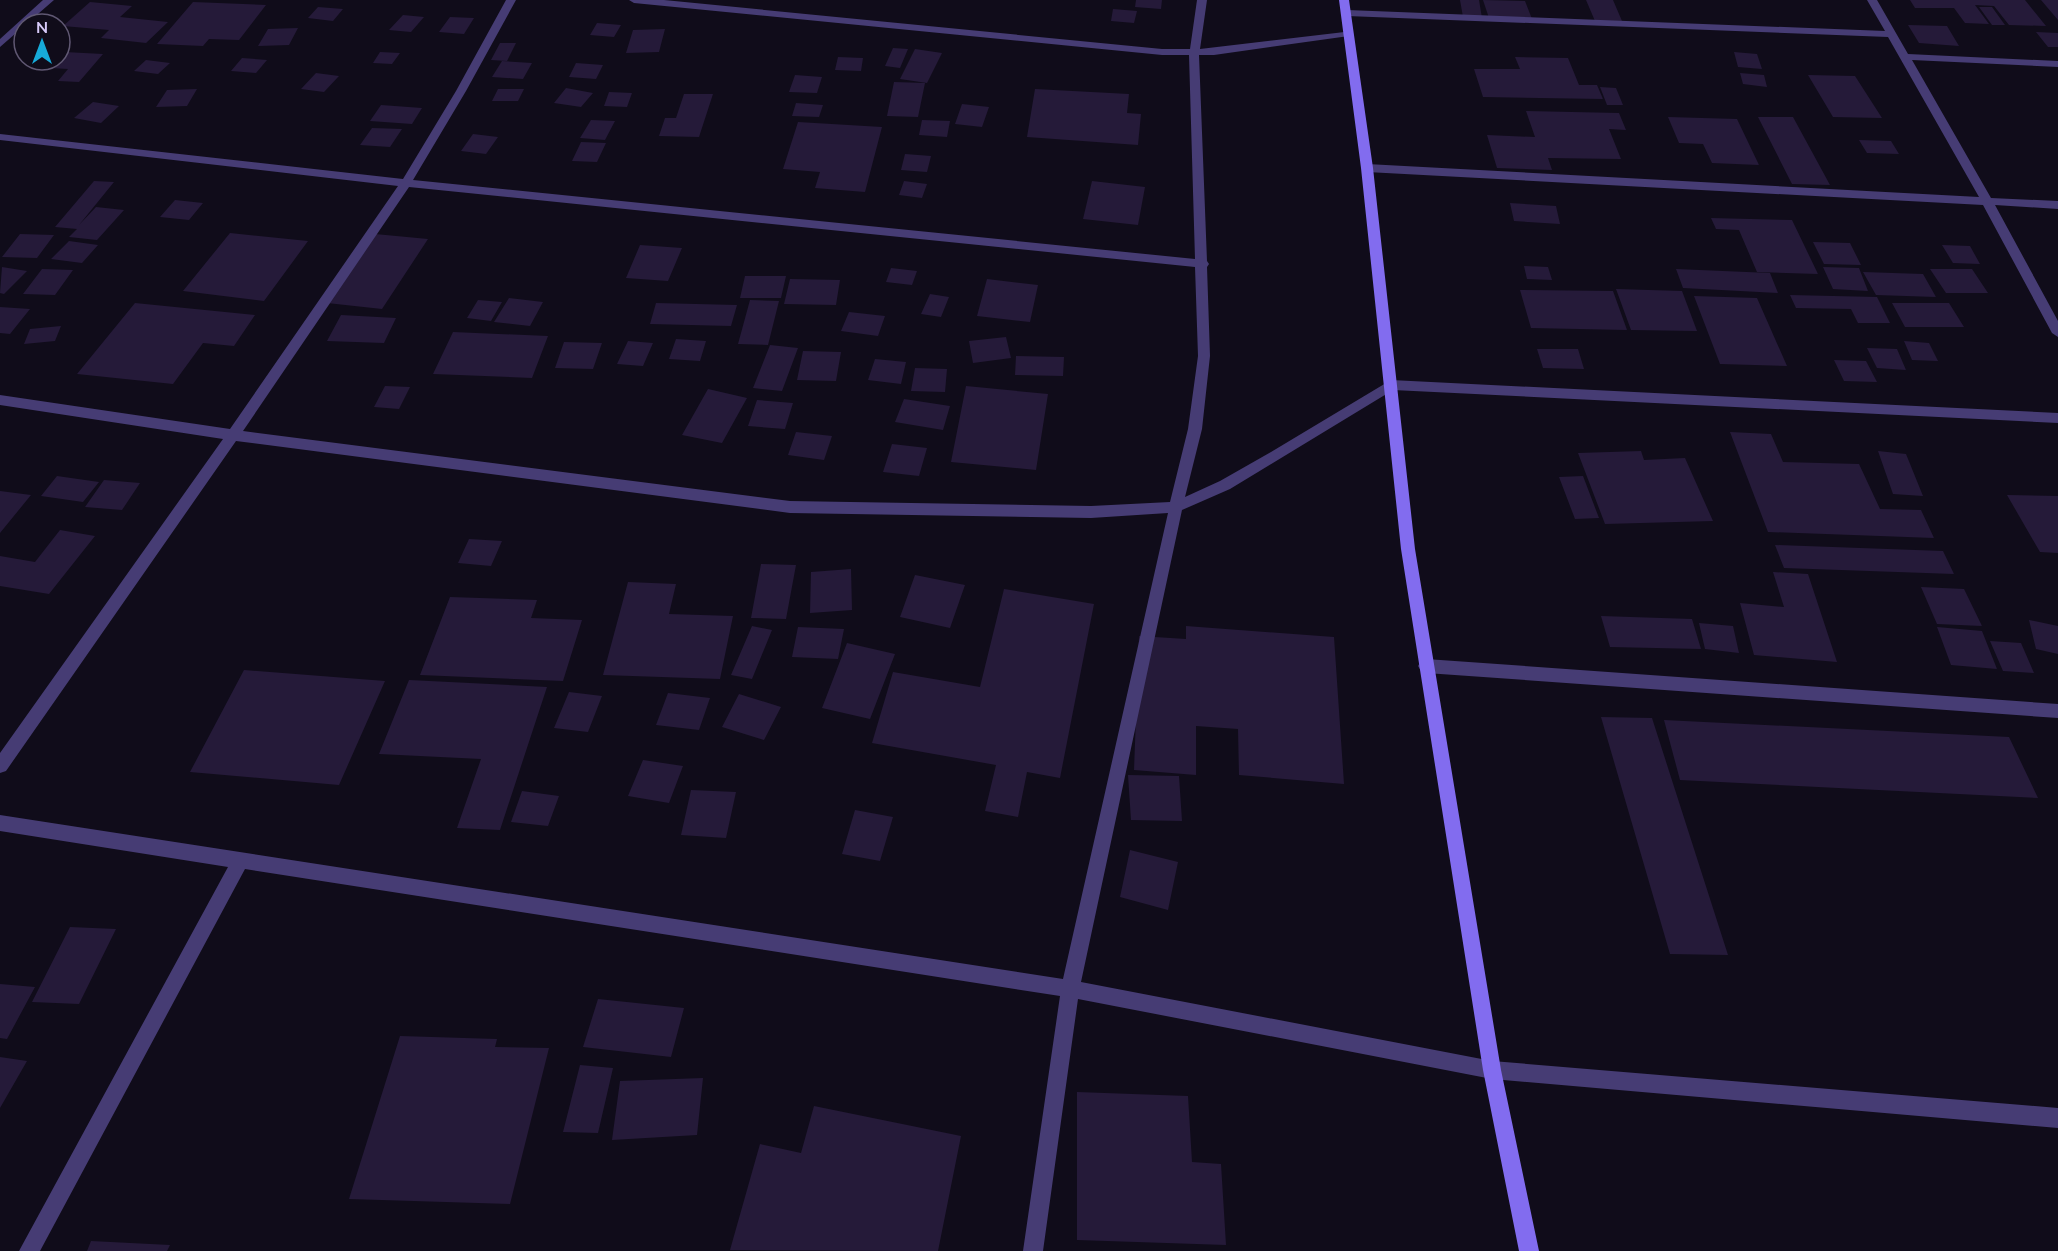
<svg xmlns="http://www.w3.org/2000/svg" width="2058" height="1251" font-family="Mulish,sans-serif">
	<style>
		.building { fill: #251a39 }
		.lines { fill: none; stroke-linecap: round; stroke-linejoin: round }
		.street { fill: #463c74; fill-rule: evenodd }
		.secondary { fill: #826cef; fill-rule: evenodd }
	</style>
	<rect width="100%" height="100%" fill="#100c1a"/>
	<!-- building -->
	<path class="building" d="M1136,0h26l-1,9 -26,-2z
		M1460,0h19l3,18 -19,-1z
		M1483,0l42,1 7,18 -43,-1z
		M1586,0h27l9,21h-27z
		M1910,0h115l21,26 -37,-1 -15,-19 -19,-1 14,19 -24,-1 -11,-15h-39z
		M2041,0h17v20z
		M90,2l42,4 -12,11 48,5 -22,21 -45,-5 8,-8 -46,-4z
		M193,2l73,3 -27,35 -30,-1 -6,7 -46,-2z
		M318,7l25,2 -10,12 -25,-3z
		M1979,7h13l13,18h-13z
		M1113,9l24,2 -3,12 -23,-2z
		M403,15l21,2 -13,15 -22,-2z
		M450,17l24,1 -10,16 -25,-2z
		M597,23l24,2 -7,12 -24,-2z
		M1908,25l39,1 12,20 -40,-3z
		M298,28l-9,17 -31,1 10,-17z
		M665,29l-6,23 -33,1 7,-23z
		M2036,32l22,1v14h-10z
		M500,43h16l-9,18 -16,-1z
		M893,48l15,1 -8,19 -15,-2z
		M915,49l27,4 -15,30 -27,-4z
		M65,52l38,2 -24,28 -21,-1 10,-12 -18,-1z
		M380,52l20,1 -8,11 -19,-1z
		M1734,52l23,2 5,15 -24,-2z
		M838,57l25,1 -2,13 -26,-1z
		M1515,57l53,1 11,27h18l6,14 -120,-2 -9,-28h46z
		M242,58l25,2 -11,13 -25,-2z
		M146,60l24,3 -12,11 -24,-3z
		M502,61l30,2 -9,16 -31,-2z
		M576,63l27,2 -7,14 -27,-2z
		M316,73l23,3 -15,16 -23,-3z
		M1740,73l24,2 3,12 -24,-3z
		M795,75l27,2 -5,16 -28,-1z
		M1808,75l47,1 27,42 -49,-1z
		M894,82l31,1 -7,34 -31,-1z
		M1600,87l16,1 7,17h-16z
		M566,88l27,5 -12,14 -27,-4z
		M197,89l-10,17 -31,1 11,-17z
		M498,89h26l-6,12h-26z
		M1035,89l94,5 -2,19 14,1 -3,31 -111,-8z
		M609,92l23,1 -5,14 -23,-1z
		M684,94h29l-14,43 -40,-1 6,-18h11z
		M93,102l26,4 -18,17 -27,-5z
		M796,103l27,2 -4,12 -27,-1z
		M962,104l27,3 -7,20 -27,-3z
		M381,105l41,3 -10,16 -42,-3z
		M1526,111l93,2 7,17 -17,-1 12,30 -73,-1 4,12 -55,-2 -10,-33 48,2z
		M1668,117l69,2 22,46 -47,-2 -9,-19 -24,-1z
		M1758,117h35l37,68 -38,-1z
		M591,120l24,1 -10,19 -25,-2z
		M922,120l28,1 -3,16 -28,-2z
		M798,122l84,5 -17,65 -50,-4 5,-16 -37,-3z
		M372,128l30,1 -12,18 -30,-2z
		M473,134l25,3 -12,17 -25,-3z
		M1859,140l32,1 8,13 -32,-1z
		M581,142l25,1 -9,19 -25,-1z
		M905,154l26,2 -4,16 -26,-2z
		M94,181l20,1 -35,43 17,-18 28,3 -27,30 -28,-3 8,-8 -22,-2z
		M904,181l23,3 -5,14 -23,-3z
		M1092,181l53,6 -7,38 -55,-6z
		M175,200l28,3 -14,17 -29,-3z
		M1510,203l46,3 4,18 -46,-3z
		M1711,218l81,2 26,54 -61,-2 -18,-42 -23,-1z
		M230,233l78,8 -44,60 -81,-10z
		M20,234l34,1 -17,23 -35,-1z
		M375,234l53,5 -46,70 -55,-6z
		M69,241l29,4 -16,18 -31,-4z
		M1813,242l37,1 11,22 -37,-1z
		M640,245l42,3 -14,33 -42,-3z
		M1942,245l28,1 10,18 -27,-1z
		M1524,266l24,1 4,13 -25,-1z
		M2,267l25,4 -23,23 -4,-1z
		M1823,267l36,1 9,23 -35,-2z
		M891,268l26,3 -5,14 -26,-3z
		M42,269l31,1 -18,25 -32,-1z
		M1676,269l94,4 8,20 -95,-5z
		M1930,269h42l16,24h-42z
		M1863,272l60,2 13,23 -60,-2z
		M745,276h41l-5,22h-41z
		M790,279l50,1 -4,25 -52,-1z
		M987,279l51,6 -8,37 -53,-6z
		M1616,289l66,2 15,40 -66,-1z
		M1520,290l93,1 14,39 -96,-2z
		M930,294l19,3 -8,20 -20,-3z
		M1790,295l87,2 13,26h-32l-7,-14 -55,-1z
		M1694,296l63,2 30,68 -67,-2z
		M509,298l34,4 -13,24 -36,-4z
		M478,300l24,2 -11,19 -24,-3z
		M750,300l29,1 -11,44 -30,-1z
		M135,303l120,12 -21,31 -31,-3 -30,41 -96,-10z
		M656,303l81,2 -6,21 -81,-2z
		M1892,303h57l15,24h-59z
		M0,307l30,2 -20,25 -10,-1z
		M849,312l36,4 -7,20 -37,-5z
		M341,315l55,3 -12,25 -57,-2z
		M61,326l-6,15 -31,3 6,-15z
		M453,332l95,4 -16,42 -99,-4z
		M1006,337l5,21 -38,5 -4,-22z
		M676,339l30,2 -6,20 -31,-2z
		M628,341l25,2 -10,23 -26,-2z
		M1904,341l25,2 9,18 -26,-1z
		M564,342l38,1 -9,26 -38,-1z
		M770,345l28,3 -16,43 -29,-3z
		M1867,348l30,1 9,21 -29,-2z
		M1537,349h41l6,20 -41,-1z
		M803,351l38,1 -5,29 -39,-1z
		M1016,356l48,1 -1,19 -48,-1z
		M875,359l31,3 -5,22 -33,-4z
		M1834,360l32,1 11,21 -33,-1z
		M915,368l32,1 -2,23 -34,-1z
		M385,386l25,1 -11,22 -25,-2z
		M966,386l82,8 -12,76 -85,-8z
		M708,389l39,9 -25,45 -40,-8z
		M904,399l46,7 -7,24 -48,-8z
		M757,400l36,3 -8,26 -37,-3z
		M796,432l36,4 -8,24 -36,-5z
		M1730,432l41,2 12,28 76,2 21,45 41,1 13,28 -166,-6z
		M892,444l35,4 -8,28 -36,-4z
		M1641,451l3,9 41,-2 28,63 -108,3 -27,-71z
		M1878,451l28,3 17,42 -30,-2z
		M57,476l42,6 -16,20 -42,-6z
		M1583,476l16,42 -24,1 -16,-42z
		M104,480l36,3 -18,27 -37,-3z
		M0,491l31,4 -31,38z
		M2007,495l51,1v57l-18,-1z
		M60,530l35,6 -46,58 -49,-8v-30l35,6z
		M469,539l33,2 -11,25 -33,-3z
		M1775,545l168,6 11,23 -170,-6z
		M761,564l35,1 -10,54 -35,-1z
		M851,569l1,41 -42,3 1,-41z
		M1773,572l35,2 29,88 -83,-7 -14,-52 44,4z
		M915,575l50,10 -15,43 -50,-11z
		M628,582l48,2 -7,30 64,2 -13,63 -117,-4z
		M1921,587l43,2 18,37 -45,-2z
		M1004,589l90,15 -34,174 -33,-6 -9,45 -33,-6 11,-46 -124,-22 21,-71 87,15z
		M450,597l87,3 -6,18 51,2 -19,61 -143,-6z
		M1601,616l91,3 9,30 -91,-2z
		M2029,620l29,6v28l-22,-5z
		M1699,623l34,3 6,27 -34,-4z
		M752,626l20,4 -20,49 -21,-4z
		M1186,626l148,11 10,147 -105,-9 -1,-46 -42,-3v49l-62,-5 5,-134 47,3z
		M798,627l46,2 -6,30 -46,-2z
		M1937,627l45,4 15,38 -46,-4z
		M1990,641l31,2 13,30 -31,-2z
		M847,643l48,11 -25,65 -48,-11z
		M244,670l141,11 -46,104 -149,-13z
		M409,680l138,7 -47,143 -43,-2 24,-69 -102,-5z
		M569,692l33,4 -14,36 -34,-4z
		M668,693l42,5 -11,32 -43,-5z
		M739,694l42,13 -17,33 -42,-13z
		M1601,717l51,1 76,237 -58,-1z
		M1664,720l345,17 29,61 -358,-18z
		M643,760l40,6 -14,37 -41,-7z
		M1128,775l51,1 3,45 -51,-1z
		M691,790l45,2 -10,46 -45,-3z
		M522,791l37,5 -11,30 -37,-4z
		M855,810l38,7 -13,44 -38,-7z
		M1130,850l48,12 -10,48 -48,-13z
		M70,927l46,2 -37,75 -47,-2z
		M0,984l35,3 -28,52 -7,-1z
		M598,999l86,9 -13,49 -88,-10z
		M400,1036l97,3 -2,8 54,1 -39,156 -161,-5z
		M0,1057l27,4 -27,47z
		M580,1065l33,3 -15,65 -35,-1z
		M703,1078l-6,57 -85,5 8,-59z
		M1077,1092l111,4 4,66 29,2 5,81 -149,-5z
		M814,1106l147,30 -23,115 -208,-1 30,-106 41,9z
		M91,1241l79,4 -3,6h-80z"/>
	<g class="lines">
		<!-- street -->
		<path class="street" d="M43,0h11l-54,47v-8z
			M506,0h10l-50,91 -53,89 782,79 -6,-204h-27l-528,-52 -5,-3h35l498,49h28l7,-49h10l-7,49 153,-18v4l-4,1 -135,19h-15l8,206 2,3 -2,3 3,89 -8,73 -17,68 35,-16 51,-29 120,-72 667,33v10l-665,-33 -163,99 -48,21 -101,472 411,79 566,47v20l-566,-49 -414,-80 -35,252h-20l37,-255 -815,-127 -205,382h-21l209,-384 -228,-36v-16l1063,164 105,-466 -77,5 -301,-5 -554,-72 -230,330 -6,2v-20l223,-314 -223,-34v-10l230,34 168,-243 -398,-46v-6l403,45 53,-88zM409,187l786,80 3,89 -10,73 -18,73 -79,4 -301,-5 -547,-70z
			M1867,0h10l31,54 150,7v6l-146,-7 79,138 67,3v8l-63,-4 63,116v16l-6,-4 -69,-128 -616,-33 -6,-4 6,-4 612,33 -91,-160 -541,-21 -5,-3 5,-3 538,21z
			M1426,659l632,45v14l-632,-45 -5,-2 -3,-5 3,-5z"/>
		<!-- secondary -->
		<path class="secondary" d="M1339,0h10l24,168 42,381 86,521 38,181h-20l-36,-181 -82,-521 -40,-381z"/>
	</g>
	<!-- north arrow -->
	<g transform="translate(42 42)"><circle r="28" fill="#100c1a" stroke="#605873" stroke-width="1.5"/>
	<path d="M0-4.5L10 22L0 15L-10 22Z" fill="#17aad9"/>
	<text y="-9" font-size="16" font-weight="bold" text-anchor="middle" fill="#d7caf9">N</text>
	</g>
</svg>
